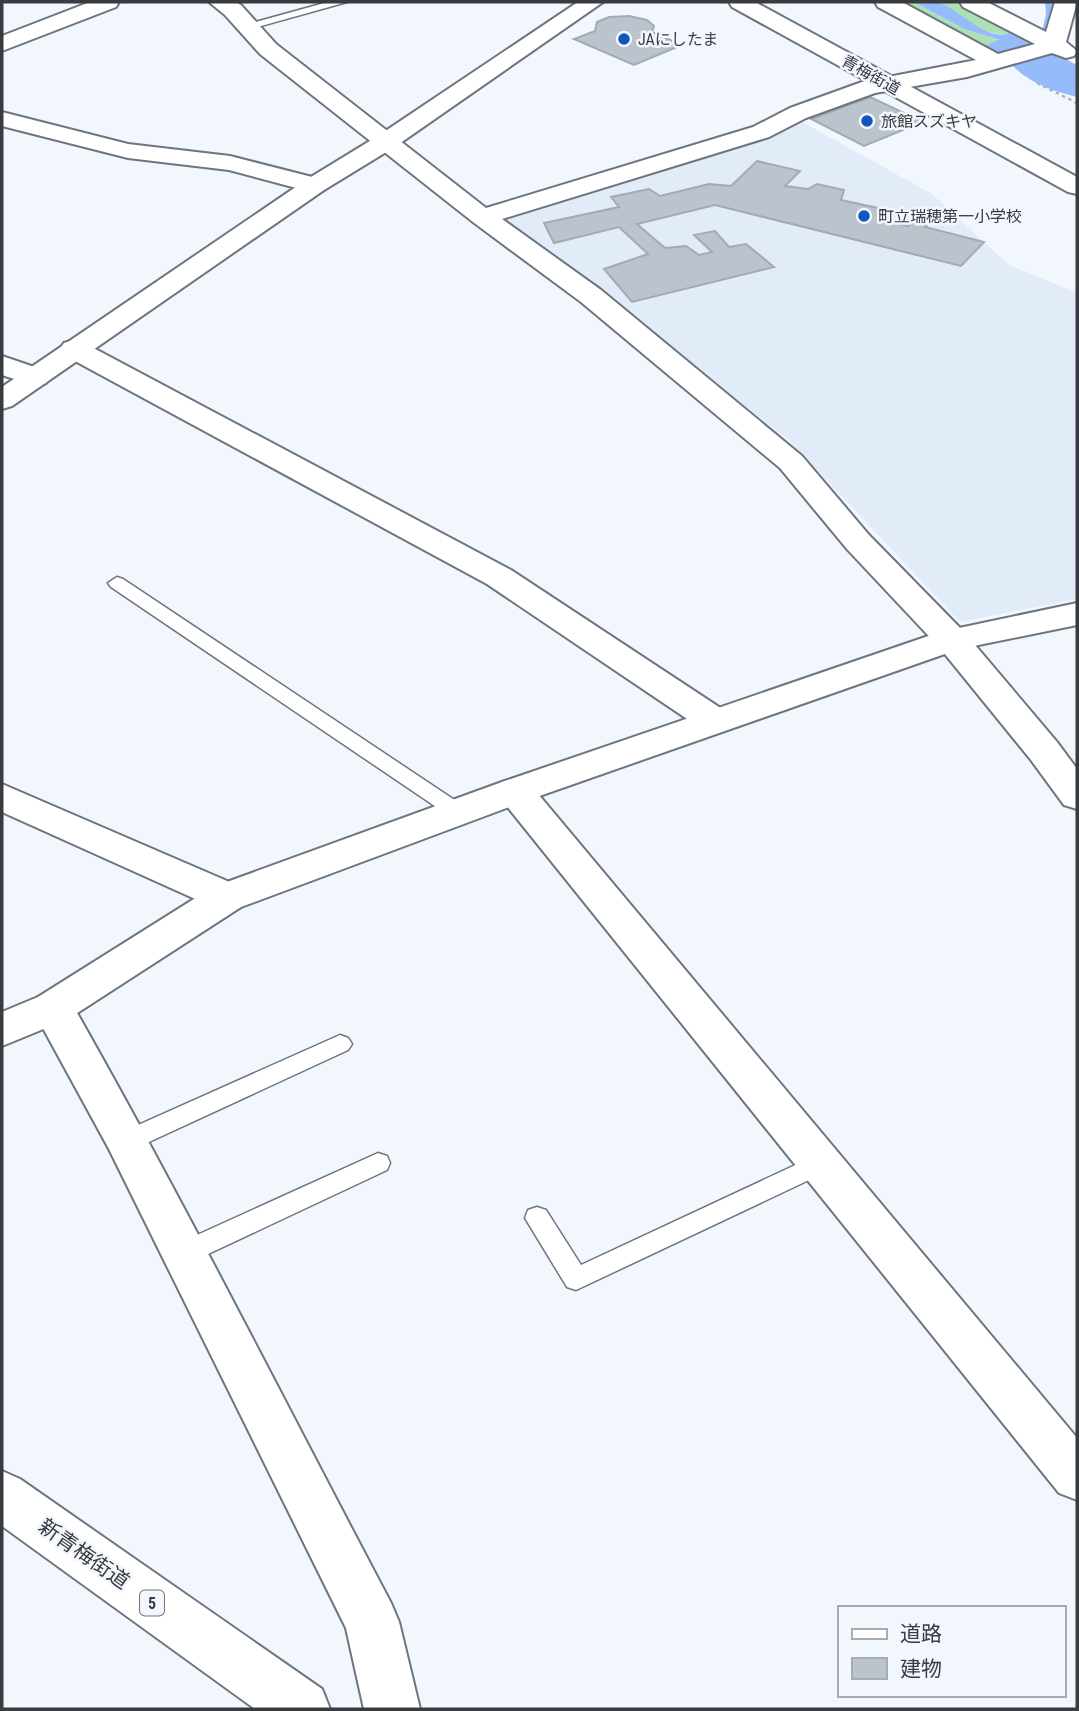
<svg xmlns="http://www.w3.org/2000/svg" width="1079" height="1711" font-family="'Roboto Condensed','Noto Sans JP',sans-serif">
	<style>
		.built { fill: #e1ecf8 }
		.green { fill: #ade0b3 }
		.water { fill: #96bbfb }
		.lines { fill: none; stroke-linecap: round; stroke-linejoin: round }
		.stream { fill: #96bbfb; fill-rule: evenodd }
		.river { fill: #96bbfb; fill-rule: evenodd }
		.building { fill: #bbc4cd; stroke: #a2abb4; stroke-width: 2 }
		.lane-casing { stroke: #6d757e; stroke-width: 3 }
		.street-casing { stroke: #6d757e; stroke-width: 4 }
		.secondary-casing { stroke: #6d757e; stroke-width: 4 }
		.primary-casing { stroke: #6d757e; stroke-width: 4 }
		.path { stroke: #aeb3b8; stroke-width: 2.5; stroke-dasharray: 3.5 3.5; stroke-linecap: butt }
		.lane { fill: #fff; fill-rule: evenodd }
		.street { fill: #fff; fill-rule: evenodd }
		.secondary { fill: #fff; fill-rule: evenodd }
		.primary { fill: #fff; fill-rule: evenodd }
		.poi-dot { fill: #1156c0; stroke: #f1f7fd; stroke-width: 2.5 }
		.labels { text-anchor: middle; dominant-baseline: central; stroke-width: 5; stroke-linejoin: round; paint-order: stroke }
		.far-poi-label { font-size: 16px; fill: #383b3f; stroke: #f1f7fd; text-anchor: start }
		.far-street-label { font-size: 16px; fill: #383b3f; stroke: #f1f7fd }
		.shield { fill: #f1f7fd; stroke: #707378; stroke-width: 2 }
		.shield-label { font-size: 16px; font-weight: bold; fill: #383b3f }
		.near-street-label { font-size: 21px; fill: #383b3f; stroke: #f1f7fd }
	</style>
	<rect width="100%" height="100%" fill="#f1f7fd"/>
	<!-- built -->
	<path class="built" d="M804,123l128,71 77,71 68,28v306l-117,23 -171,-182 -286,-221z"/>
	<!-- green -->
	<path class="green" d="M900,2h14l50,27 37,12 -19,6z
		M937,2h18l57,30c-22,10 -56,-19 -75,-30z"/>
	<!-- water -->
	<path class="water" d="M914,2c6,0 15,-2 22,0 24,5 49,42 76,30l25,10 -44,13 -11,-8 17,-7 -35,-11z"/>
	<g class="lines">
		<!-- stream -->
		<path class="stream" d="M1045,2h8l1,12 -4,19 -8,3 -4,-2 4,-2 4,-18z"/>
		<!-- river -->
		<path class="river" d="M1033,47l17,4 27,14v32c-23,-5 -54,-16 -68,-36l7,-10z"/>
	</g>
	<!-- building -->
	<path class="building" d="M629,16l18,4 7,6 -2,6 30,13 -48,20 -60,-26 21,-8 2,-9 12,-5z
		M870,97l53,25 -59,24 -53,-27z
		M757,161l43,10 -15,15 23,3 9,-5 27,6 -3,10 46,10 -6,9 27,7 8,-13 18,5 -9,9 59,15 -23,24 -246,-61 -78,19 28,24 21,-2 13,9 13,-3 -18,-17 21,-4 14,16 17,-3 28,23 -142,35 -28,-33 44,-15 -29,-27 -65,16 -10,-20 75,-16 -8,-10 38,-8 11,7 49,-12 22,2z"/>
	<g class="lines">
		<!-- lane casing -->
		<g class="lane-casing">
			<path id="lane" d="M328,2h19l-100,28 -6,-4z
				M117,577l6,2 342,228 3,5 -3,5 -7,2 -7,-2 -340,-230 -3,-4z
				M340,1035l8,3 4,6 -4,6 -212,98 -9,3 -9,-3 -3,-7 3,-7z
				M378,1153l9,3 3,7 -3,7 -196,92 -9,3 -9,-3 -4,-8 4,-8z
				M819,1154l9,3 3,7 -3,7 -252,119 -9,-3 -42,-69 3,-8 9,-3 9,3 35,55z"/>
		</g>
		<!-- street casing -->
		<g class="street-casing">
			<path id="street" d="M90,2h29l-3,5 -114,44v-15z
				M209,2h26l6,3 35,39 210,164 267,-81 37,-19 72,-26 114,-22 -98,-53 -3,-5h27l96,52 37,-10 -72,-37 -3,-5h27l59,30 9,-30h22l-11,40 11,9 -3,5 -8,2 -14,-5 -85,24 -92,16 -69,25 -37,19 -267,82 99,71 201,166 67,79 95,97 93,110 20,27v40l-13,-4 -33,-45 -91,-112 -93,-99 -67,-81 -199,-166 -108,-80 -213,-168 -35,-39z
				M2,112l126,32 102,12 94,24 4,5 -4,5 -9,3 -86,-23 -101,-12 -126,-32z
				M74,340l10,3 427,227 217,143 5,8 -5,8 -13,4 -13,-4 -215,-145 -423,-229 -4,-6 4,-6z
				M2,356l44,15 4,6 -4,6 -10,3 -34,-11z
				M515,778l13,4 549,656v62l-18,-7 -557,-693 -6,-9 6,-9z
				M2,784l239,103 6,10 -6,10 -14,4 -14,-4 -211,-95z
				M53,992l15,5c113,198 216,404 323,606l8,19 21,87h-56l-18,-81 -237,-479 -77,-141 6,-11z"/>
		</g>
		<!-- secondary casing -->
		<g class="secondary-casing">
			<path id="secondary" d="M578,2h25l-207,144 -72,44 -312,216 -10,3v-22l304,-207 72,-44z
				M1077,603v22l-118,24 -431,151 -287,107 -173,112 -66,27v-34l36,-15 175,-110 289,-105 438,-150z"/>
		</g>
		<!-- primary casing -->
		<g class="primary-casing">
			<path id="primary" d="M729,2h26l322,175v17l-9,-2 -336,-185z
				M2,1471l18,8 302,210 8,20h-75l-253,-183z"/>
		</g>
		<!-- path -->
		<path class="path" d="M1037,83l40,20"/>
		<!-- lane -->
		<use href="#lane" class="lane"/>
		<!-- street -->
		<use href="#street" class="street"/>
		<!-- secondary -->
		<use href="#secondary" class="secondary"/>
		<!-- primary -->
		<use href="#primary" class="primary"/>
	</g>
	<!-- markers -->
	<g class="poi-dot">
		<circle cx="624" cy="39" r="7"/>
		<circle cx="867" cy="121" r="7"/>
		<circle cx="864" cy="216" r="7"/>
	</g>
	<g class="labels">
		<!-- far-poi labels -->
		<g class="far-poi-label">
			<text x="638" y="39">JAにしたま</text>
			<text x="881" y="121">旅館スズキヤ</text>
			<text x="878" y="216">町立瑞穂第一小学校</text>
		</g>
		<!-- far-street labels -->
		<g class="far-street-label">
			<text transform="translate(871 75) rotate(29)">青梅街道</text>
		</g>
		<!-- shield labels -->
		<rect class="shield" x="140" y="1590.5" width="24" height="25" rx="5"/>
		<g class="shield-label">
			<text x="152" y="1603">5</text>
		</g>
		<!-- near-street labels -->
		<g class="near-street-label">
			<text transform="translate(84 1554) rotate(35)">新青梅街道</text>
		</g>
	</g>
	<!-- border -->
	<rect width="1079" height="1711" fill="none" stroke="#383b3f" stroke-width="7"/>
	<!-- legend -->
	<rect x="838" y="1606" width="228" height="91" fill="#f1f7fd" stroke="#a7acb1" stroke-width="2"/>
	<rect x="852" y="1629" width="35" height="10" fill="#ffffff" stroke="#a7acb1" stroke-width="2"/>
	<text x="900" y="1641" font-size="21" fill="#383b3f">道路</text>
	<rect x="852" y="1658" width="35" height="21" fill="#bbc4cd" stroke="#a7acb1" stroke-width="2"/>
	<text x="900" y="1676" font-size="21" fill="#383b3f">建物</text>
</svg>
